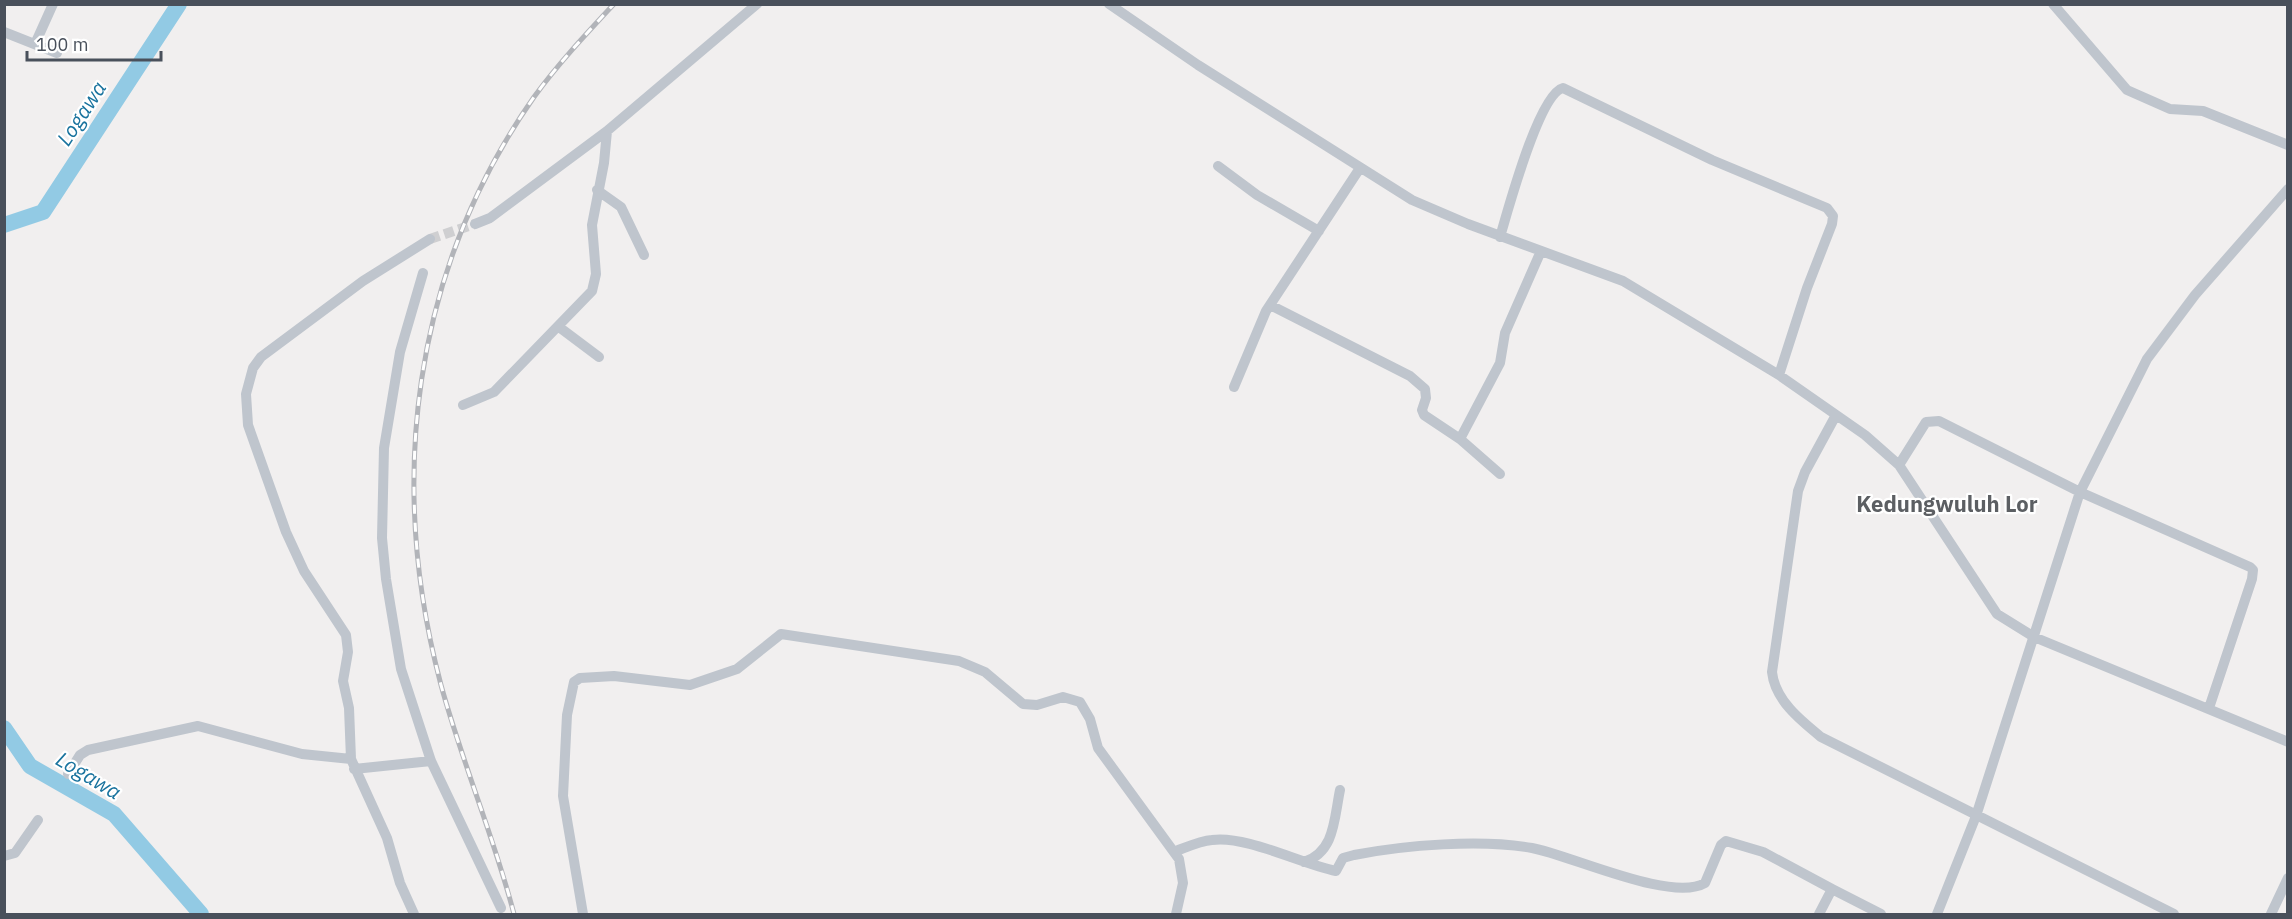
<svg xmlns="http://www.w3.org/2000/svg" width="2292" height="919" font-family="'IBM Plex Sans',sans-serif">
	<style>
		.lines { fill: none; stroke-linecap: round; stroke-linejoin: round }
		.river { stroke: #92cae4; stroke-width: 16 }
		.minor-tunnel { stroke: #cfcfd1; stroke-width: 10; stroke-dasharray: 10 5; stroke-linecap: butt }
		.minor { stroke: #bfc5cd; stroke-width: 10 }
		.rail-casing { stroke: #b2b4b9; stroke-width: 5 }
		.rail { stroke: #fff; stroke-width: 3; stroke-dasharray: 9; stroke-linecap: butt }
		.labels { text-anchor: middle; dominant-baseline: central; stroke-width: 4.5; stroke-linejoin: round; paint-order: stroke }
		.water-label { font-size: 21px; font-style: italic; fill: #19739e; stroke: #fff }
		.quarter-label { font-size: 22px; font-weight: bold; fill: #5c5f63; stroke: #fff }
	</style>
	<rect width="100%" height="100%" fill="#f1efef"/>
	<g class="lines">
		<!-- river -->
		<path class="river" d="M4,225l39,-13 136,-208
			M4,728l26,38 84,48 87,100"/>
		<!-- minor-tunnel -->
		<path class="minor-tunnel" d="M430,239l45,-15"/>
		<!-- minor -->
		<path class="minor" d="M1109,4l89,61 214,135 56,24 155,57 156,94 86,60 34,30 98,149 37,23 254,105
			M2053,4l74,86 43,19 33,2 85,34
			M4,32l53,21
			M35,44l18,-40
			M1218,166l39,29 62,36
			M597,190l24,17 23,48
			M475,224l15,-6 117,-87 150,-127
			M1500,237c8,-27 39,-143 63,-149l149,72 115,48 6,8 -1,8 -25,64 -28,87
			M423,273l-23,79 -16,96 -2,90 4,41 15,90 30,92 70,147
			M1270,305l140,71 15,13 1,9 -4,12 2,5 36,24 40,35
			M559,327l40,30
			M1234,387l32,-76 94,-143
			M463,405l31,-13 98,-101 4,-17 -4,-49 12,-62 3,-32
			M1836,415l-31,57 -7,19 -26,181c3,28 28,48 49,65l353,177
			M1460,439l40,-76 5,-30 36,-82
			M1899,465l27,-43 13,-1 141,71 170,75 3,3 -1,9 -43,129
			M354,769l77,-8
			M68,774l12,-19 8,-5 110,-24 104,28 49,5
			M1176,851c11,-4 24,-10 36,-11 34,-5 89,24 124,31l7,-13 11,-3c51,-10 127,-16 178,-7 38,7 140,55 173,35l16,-38 5,-4 37,11 69,37
			M4,856l11,-3 23,-33
			M1304,862c31,-10 30,-43 36,-72
			M414,914l-14,-31 -13,-45 -36,-79 -2,-51 -6,-27 5,-29 -2,-17 -42,-64 -18,-39 -38,-107 -2,-31 7,-26 8,-11 102,-76 67,-42
			M583,914l-20,-118 4,-81 7,-33 6,-4 34,-2 76,9 47,-16 44,-35 178,27 26,11 38,32 14,1 26,-8 17,5 10,17 8,29 81,111 4,24 -7,31
			M1819,914l13,-25 49,25
			M1937,914l39,-98 104,-324 67,-133 48,-64 93,-106
			M2271,914l17,-36"/>
		<!-- rail casing -->
		<g class="rail-casing">
			<path id="rail" d="M514,914c-20,-77 -52,-152 -73,-229 -54,-203 -29,-414 93,-588 24,-33 52,-63 80,-93"/>
		</g>
		<!-- rail -->
		<use href="#rail" class="rail"/>
	</g>
	<g class="labels">
		<!-- water labels -->
		<g class="water-label">
			<text transform="translate(81 113) rotate(-57)">Logawa</text>
			<text transform="translate(89 775) rotate(31)">Logawa</text>
		</g>
		<!-- quarter labels -->
		<g class="quarter-label">
			<text x="1947" y="503">Kedungwuluh Lor</text>
		</g>
	</g>
	<!-- border -->
	<rect width="2292" height="919" fill="none" stroke="#49505b" stroke-width="12"/>
	<!-- scale -->
	<path d="M27 51v9h134v-9" fill="none" stroke="#49505b" stroke-width="3"/>
	<text x="36" y="51" font-size="18" fill="#49505b" stroke="#ffffff" stroke-width="4.5" paint-order="stroke">100 m</text>
</svg>
